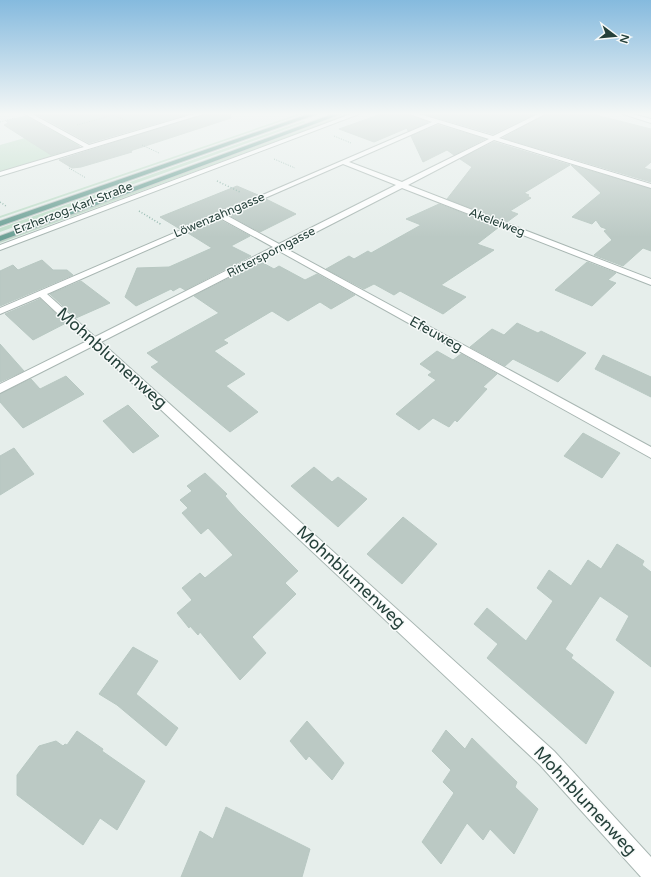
<svg xmlns="http://www.w3.org/2000/svg" width="651" height="877" font-family="'Varela Round',sans-serif">
	<style>
		.green { fill: #c0deca }
		.building { fill: #bbc9c4; stroke: #b8c8c2 }
		.lines { fill: none; stroke-linecap: round; stroke-linejoin: round }
		.minor-casing { stroke: #a8b6b2; stroke-width: 2 }
		.primary-casing { stroke: #c2cac8; stroke-width: 2 }
		.path-far1 { stroke: #88b0a5; stroke-width: 1; stroke-dasharray: 1 1.5; stroke-linecap: butt }
		.path { stroke: #88b0a5; stroke-width: 1.5; stroke-dasharray: 1 2; stroke-linecap: butt }
		.minor { fill: #fff; fill-rule: evenodd }
		.primary { fill: #6da196; fill-rule: evenodd }
		.labels { text-anchor: middle; dominant-baseline: central; stroke-width: 3; stroke-linejoin: round; paint-order: stroke }
		.far-street-label { font-size: 12px; fill: #25403a; stroke: #f7faf9 }
		.street-label { font-size: 14px; fill: #25403a; stroke: #f7faf9 }
		.near-street-label { font-size: 17px; fill: #25403a; stroke: #f7faf9 }
	</style>
	<rect width="100%" height="100%" fill="#e6eeeb"/>
	<!-- green -->
	<path class="green" d="M298,114h5l-303,104v-2z
		M345,114h6l-351,129v-3z
		M303,121l3,1 -306,110v-4z
		M53,130l27,14 -3,4 -77,24v-27z"/>
	<!-- building -->
	<path class="building" d="M36,114h153l-100,29z
		M204,114h26l1,4 -101,33 2,1 -51,15 -9,1 -13,-8z
		M381,114h28l19,8 -20,9 -1,-3 -33,14 -35,-13z
		M424,114l34,1 77,-1 -42,20z
		M546,114h46l59,15v33l-7,6 7,2v12l-148,-44z
		M26,116l54,31 -29,8 -47,-30 4,-2 -2,-2z
		M438,125l47,14 -31,16 -7,-5 -24,12 -12,-26z
		M494,142l76,23 -46,28 5,2 -2,1 4,2 -21,13 8,3 -11,8 -60,-23 25,-32 -12,-8z
		M571,165l80,24v62l-8,-3 -20,18 -29,-11 18,-15 -8,-9 3,-2 -6,-2 -5,-7 -4,4 -20,-7 29,-24z
		M237,186l21,9 -78,34 -20,-12z
		M266,199l30,15 -36,18 -31,-17z
		M439,204l60,23 -22,17 17,6 -53,35 25,12 -23,17 -43,-23 -6,4 -20,-11 -10,5 -38,-20 23,-13 5,3 14,-8 3,2 50,-28 -15,-6z
		M220,220l30,16 -19,10 20,10 -66,34 -5,-3 -7,4 -2,-2 -35,17 -11,-9 12,-29 32,-1 43,-19 -24,-15z
		M42,260l11,10h14l6,5 -73,31v-35l13,-6 5,5z
		M261,262l13,7 5,-3 26,14 12,-6 38,21 -24,14 -11,-7 -32,19 -16,-10 -49,29 5,3 -14,8 31,23 -19,12 32,26 -28,20 -79,-65 8,-5 -12,-9 72,-40 -25,-17z
		M587,262l29,11 -8,7 8,3 -24,23 -37,-16z
		M81,281l29,22 -34,15 -26,-24z
		M40,299l26,24 -33,17 -28,-26z
		M517,323l21,10 3,-2 45,22 -28,29 -45,-23 -8,7 -35,-19 22,-18 12,6z
		M0,344l24,27 -24,11z
		M437,351l16,9 8,-6 36,20 -14,13 4,2 -30,33 -2,-2 -6,7 -16,-9 -14,12 -23,-16 40,-34 -8,-5 4,-3 -12,-8z
		M603,355l48,22v20l-56,-28z
		M66,376l18,18 -61,34 -23,-26v-8l31,-15 9,10z
		M128,405l31,31 -26,17 -30,-32z
		M583,433l37,20 -18,25 -38,-22z
		M14,448l20,26 -34,21v-39z
		M314,467l18,15 6,-5 29,22 -29,28 -47,-41z
		M205,473l22,21 -2,2 13,15 60,60 -13,12 11,11 -44,43 14,16 -26,27 -40,-48 -2,3 -8,-9 -1,2 -12,-15 15,-13 -10,-12 18,-15 5,5 28,-23 -25,-27 -7,6 -19,-21 6,-5 -8,-8 12,-9 -5,-5z
		M403,517l34,27 -35,40 -35,-30z
		M617,544l27,17 -2,4 9,7v95l-35,-27 13,-24 -29,-20 -35,53 8,6 -2,3 43,34 -28,52 -99,-86 11,-14 -24,-20 13,-16 39,33 27,-40 -16,-13 12,-18 22,16 17,-26 13,9z
		M133,647l25,14 -22,33 42,34 -12,18 -49,-41 -18,-11z
		M307,721l37,42 -12,17 -23,-24 -3,4 -16,-19z
		M446,730l19,19 7,-11 45,44 -2,5 23,22 -24,45 -24,-25 -7,11 -16,-17 -26,41 -19,-22 32,-49 -11,-11 8,-12 -19,-19z
		M77,731l26,18 -1,2 43,30 -28,49 -17,-12 -17,27 -66,-50v-20l22,-29 17,-5 7,5 2,-2 2,1z
		M226,807l84,42 -8,28h-121l19,-46 13,8z"/>
	<g class="lines">
		<!-- minor casing -->
		<g class="minor-casing">
			<path id="minor" d="M25,114h7l57,31 105,-31h9l-203,62v-4l84,-25z
				M351,114h8l-359,136v-5z
				M410,114h9l74,22 45,-22h7l-46,24 152,46v4l-157,-48 -86,45 243,94v6l-249,-97 -117,60 366,199v11l-372,-207 -178,91 453,409 97,106v20h-10l-101,-112 -447,-419 -93,47v-9l87,-43 -47,-44 -40,17v-6l432,-186zM438,123l51,16 -87,43 -53,-20zM343,164l53,21 -117,59 -53,-29zM220,218l53,29 -178,90 -48,-43z
				M623,114h9l19,5v4z"/>
		</g>
		<!-- primary casing -->
		<g class="primary-casing">
			<path id="primary" d="M309,114h8l-317,112v-5z
				M333,114h8l-341,127v-5z"/>
		</g>
		<!-- path-far1 -->
		<path class="path-far1" d="M113,115l14,6
			M0,122l15,-4
			M77,125l40,-11
			M334,136l17,7
			M142,145l17,8
			M274,159l21,9
			M69,168l17,10"/>
		<!-- path -->
		<path class="path" d="M217,181l23,11
			M0,202l6,4
			M139,211l23,14"/>
		<!-- minor -->
		<use href="#minor" class="minor"/>
		<!-- primary -->
		<use href="#primary" class="primary"/>
	</g>
	<!-- sky -->
	<linearGradient id="sky" x2="0" y2="1"><stop stop-color="#85bade"/><stop offset="0.48" stop-color="#f4f7f6"/><stop offset="1" stop-color="#f4f7f6" stop-opacity="0"/></linearGradient>
	<rect width="651" height="237" fill="url(#sky)"/>
	<g class="labels">
		<!-- far-street labels -->
		<g class="far-street-label">
			<text transform="translate(73 208) rotate(-21)">Erzherzog-Karl-Straße</text>
			<text transform="translate(219 215) rotate(-23)">Löwenzahngasse</text>
			<text transform="translate(497 222) rotate(21)">Akeleiweg</text>
			<text transform="translate(271 252) rotate(-27)">Rittersporngasse</text>
		</g>
		<!-- street labels -->
		<g class="street-label">
			<text transform="translate(436 334) rotate(29)">Efeuweg</text>
		</g>
		<!-- near-street labels -->
		<g class="near-street-label">
			<text transform="translate(112 358) rotate(42)">Mohnblumenweg</text>
			<text transform="translate(351 577) rotate(43)">Mohnblumenweg</text>
			<text transform="translate(585 801) rotate(47)">Mohnblumenweg</text>
		</g>
	</g>
	<!-- north arrow -->
	<g transform="translate(615 36) rotate(106)" stroke="#f7faf9" stroke-width="3" paint-order="stroke">
	<path d="M0-3L7 15L0 10L-7 15Z" fill="#25403a"/>
	<text y="-6" font-size="11" font-weight="bold" text-anchor="middle" fill="#25403a">N</text>
	</g>
</svg>
